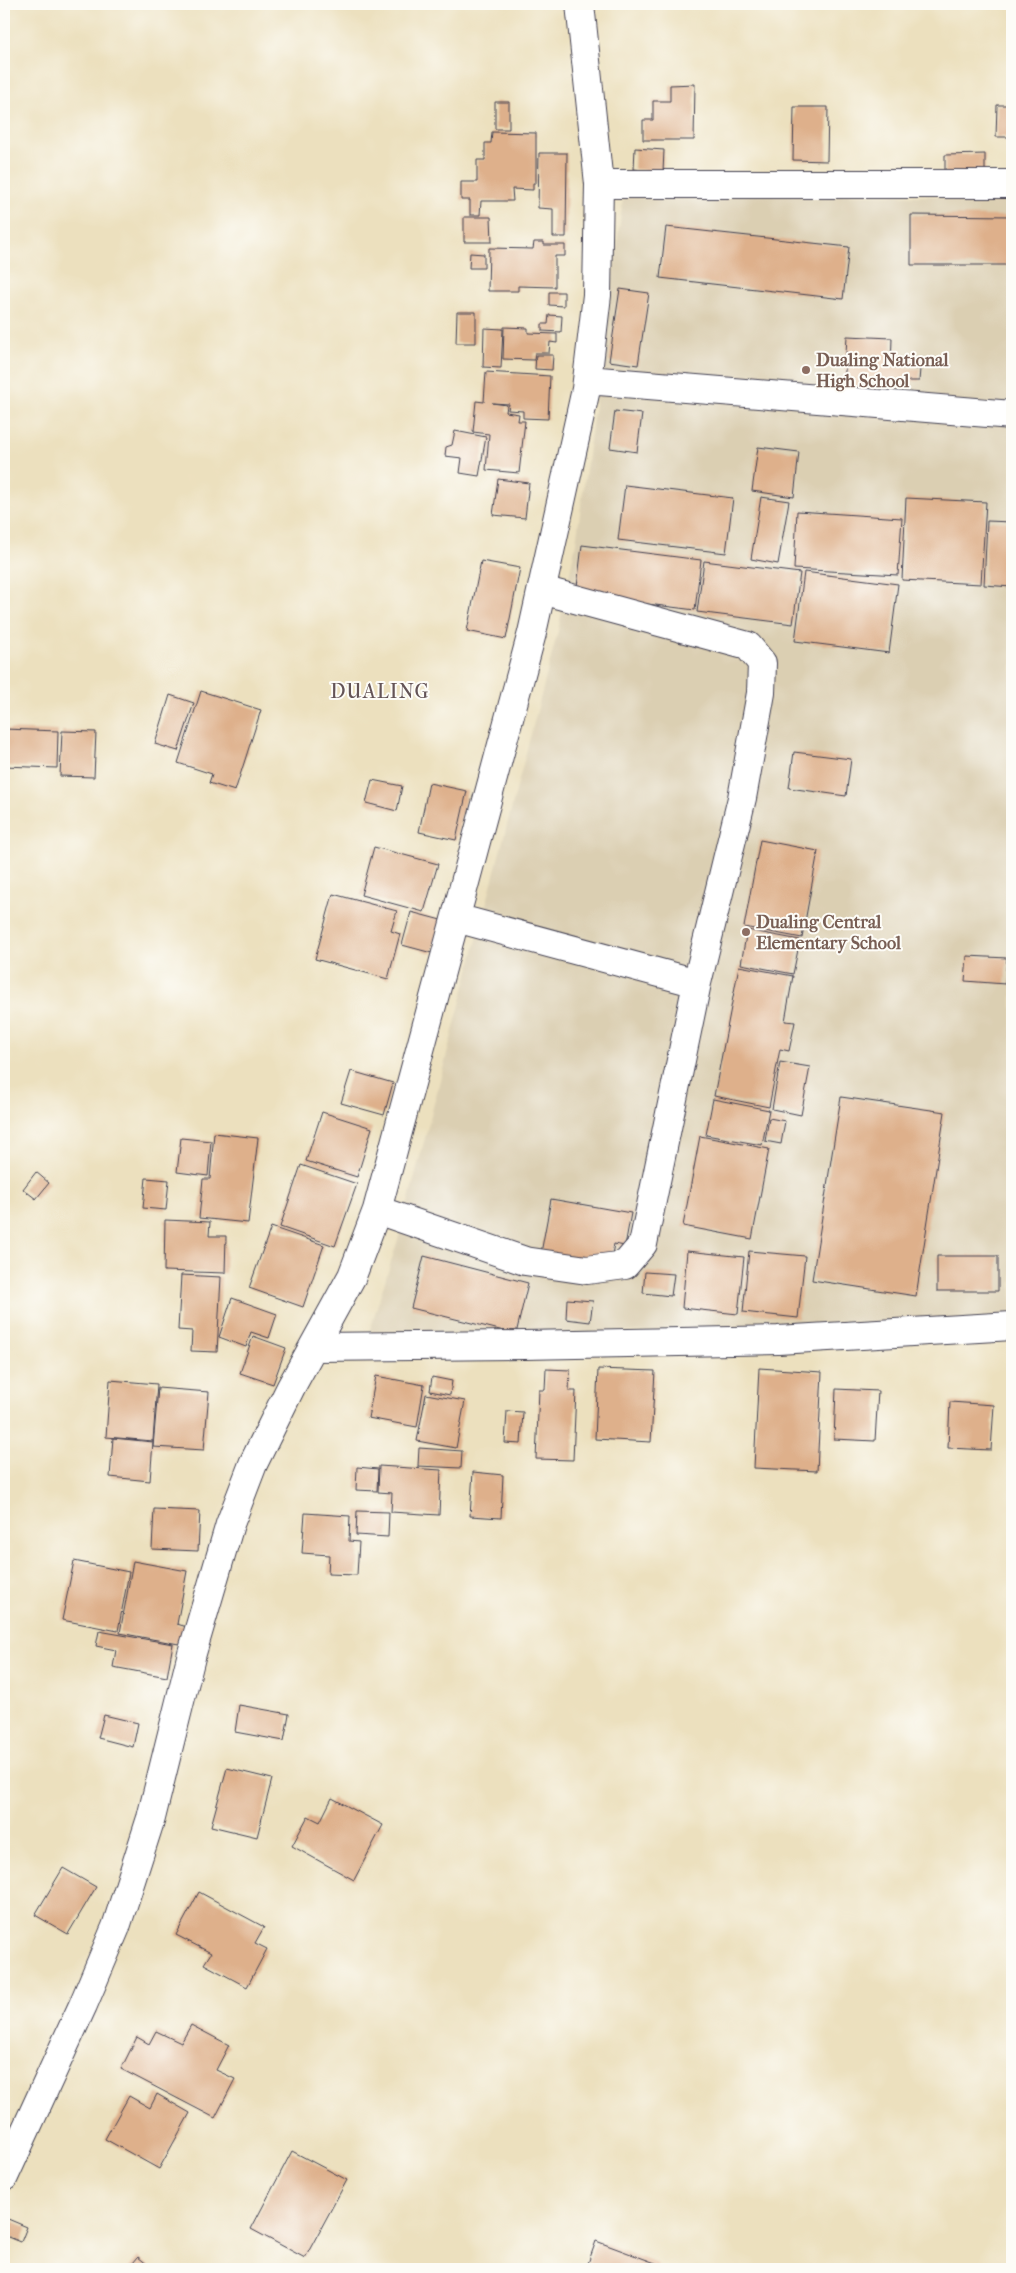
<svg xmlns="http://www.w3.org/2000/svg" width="1016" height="2273" font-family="'IM FELL French Canon',serif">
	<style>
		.built { fill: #dbcfb2 }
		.building { fill: #deb08b }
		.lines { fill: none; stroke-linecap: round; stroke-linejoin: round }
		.minor-casing { stroke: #403e4f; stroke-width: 30 }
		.minor { stroke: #fff; stroke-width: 28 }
		.education-dot { fill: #8d6e63; stroke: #fdfcf7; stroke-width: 2 }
		.labels { text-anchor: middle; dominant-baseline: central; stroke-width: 4; stroke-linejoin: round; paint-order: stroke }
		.education-label { font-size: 18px; font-weight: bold; fill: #785e54; stroke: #fdfcf7; text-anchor: start }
		.quarter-label { font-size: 20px; letter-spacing: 1px; fill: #645457; stroke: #fdfcf7 }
	</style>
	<rect width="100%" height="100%" fill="#fdfcf7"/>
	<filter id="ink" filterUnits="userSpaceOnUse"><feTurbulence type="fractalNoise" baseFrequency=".02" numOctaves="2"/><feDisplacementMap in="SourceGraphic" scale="10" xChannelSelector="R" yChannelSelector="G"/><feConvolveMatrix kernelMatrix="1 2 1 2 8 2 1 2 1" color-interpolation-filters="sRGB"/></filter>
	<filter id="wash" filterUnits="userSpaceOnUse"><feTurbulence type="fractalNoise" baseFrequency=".0096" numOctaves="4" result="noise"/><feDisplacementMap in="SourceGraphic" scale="20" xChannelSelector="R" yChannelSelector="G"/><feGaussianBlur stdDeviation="1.12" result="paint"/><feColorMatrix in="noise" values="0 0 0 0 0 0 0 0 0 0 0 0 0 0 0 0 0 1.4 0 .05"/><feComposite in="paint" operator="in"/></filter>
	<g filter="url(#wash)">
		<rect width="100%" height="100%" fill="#ece0be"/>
		<!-- built -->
		<path class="built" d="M624,192l388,5v1118l-165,11 -480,13 33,-106 158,-602 18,-88z"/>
		<g id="blocks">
			<!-- building -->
			<path class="building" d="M661,4h72v2h-72z
				M695,84l-1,56h-51v-20h10v-19h17v-16z
				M495,102h14v27h-14z
				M997,105h15v32h-16z
				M794,107h34l-1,54 -34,-1z
				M492,132l44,1v50h-3v7l-21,-1 1,12h-32l-1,14h-10v-15h-9v-18h16v-22h8v-17h6z
				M635,148l29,2 -1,22 -29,-3z
				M539,153h28l-1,84h-13v-28l-15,-1z
				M985,154v21h-40v-20z
				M911,215l101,1v49h-101z
				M464,217h27l1,25h-28z
				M666,227l183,20 -6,52 -183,-21z
				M534,242h10v3h21v11h-10v31l-37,-1v5h-30l1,-43 44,1z
				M470,253l14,1v14h-15z
				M620,289l29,4 -11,72 -29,-4z
				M549,292h15v14l-15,-1z
				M457,312h19v31h-20z
				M549,315l13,1 -1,16 -19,-1v-7h6z
				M504,327l24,1v5l29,1v9l-7,-1 -1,11h-14l-1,7 -31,-1z
				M484,328l19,1 -2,39 -18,-1z
				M847,336l45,2 -1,29 29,2 -1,12h-18l-1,11 -56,-2z
				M536,355h17l-1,15 -17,-1z
				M486,372l64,4 -2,43 -25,-1v-7l-15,-1 1,-6 -17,-1 15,2 -1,7 13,2 -1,7h7l-6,52 -33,-3 3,-36 -16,-2 3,-31 8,1z
				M615,411l27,3 -5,38 -27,-4z
				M455,431l31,6 -7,39 -19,-3 2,-15 -17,-2 1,-9 6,-2z
				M758,447l41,5 -5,45 -42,-6z
				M498,479l31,4 -4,35 -32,-3z
				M625,485l108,13 -7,55 -108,-13z
				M761,497l28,4 -11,63 -27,-5z
				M906,498l80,4 -5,82 -79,-4z
				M797,511l105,7 -4,57 -104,-6z
				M987,521l25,1v65l-28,-2z
				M582,545l119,15 -6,50 -119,-15z
				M481,561l39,7 -14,71 -39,-8z
				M704,561l96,12 -7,51 -96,-12z
				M804,572l94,12 -9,69 -94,-12z
				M201,691l60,19 -26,81 -26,-8 3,-9 -34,-11z
				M170,695l24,8 -16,48 -23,-7z
				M4,729l54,2 -1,37 -53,-2z
				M62,731l34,1 -2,45 -34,-1z
				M794,752l57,7 -5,37 -57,-8z
				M372,780l30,6 -5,25 -31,-8z
				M429,783l38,8 -11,49 -37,-8z
				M760,840l58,11 -16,87 -58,-11z
				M374,847l64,17 -14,48 -63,-17z
				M333,894l64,17 -6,20 9,3 -12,45 -73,-20z
				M411,912l30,8 -9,33 -30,-8z
				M747,930l53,10 -7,34 -52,-10z
				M967,956l40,2 -2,26 -40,-3z
				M739,966l54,10 -8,45 10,1 -6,29 -9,-2 -11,58 -55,-11z
				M780,1062l30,5 -9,48 -29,-6z
				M351,1071l42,12 -9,32 -43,-12z
				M841,1097l104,15 -29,184 -104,-16z
				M713,1099l56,11 -7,35 -56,-10z
				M322,1112l50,16 -15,49 -51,-16z
				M769,1118l16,3 -4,23 -16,-3z
				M214,1133l44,5 -10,85 -49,-5 4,-39h7z
				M700,1136l69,13 -17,90 -69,-13z
				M181,1138l30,3 -3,35 -31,-4z
				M301,1165l56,19 -22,62 -55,-19z
				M36,1172l13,11 -13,16 -13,-10z
				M146,1178l23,2 -3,30 -23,-2z
				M551,1199l80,14 -6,33 -11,-2 -4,21 -69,-12z
				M165,1220l45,2 -1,14h17l-1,37 -61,-2z
				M271,1227l53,18 -21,62 -54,-19z
				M687,1251l57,6 -6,57 -56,-6z
				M749,1251l56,5 -7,62 -55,-6z
				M424,1256l104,27 -12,51 -105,-26z
				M937,1256h61v35h-61z
				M645,1272l29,2 -3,22 -28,-3z
				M181,1275l40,2 -4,75 -26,-1 1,-20 -14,-1z
				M232,1298l45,16 -8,24 -18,-6 -5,15 -27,-10z
				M567,1299l26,2 -3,21 -24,-3z
				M253,1336l33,12 -13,36 -33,-11z
				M759,1368l63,4 -5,99 -63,-3z
				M546,1369l24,1 -1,21h7l-3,69 -37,-1 3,-69h6z
				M598,1369l57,2 -4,71 -56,-3z
				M376,1376l48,9 -7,42 -49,-9z
				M432,1377l20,4 -2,14 -20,-4z
				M110,1380l47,4 -4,57 -47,-4z
				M158,1388l51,4 -5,58 -51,-3z
				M836,1389l42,2 -3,50 -41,-2z
				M426,1394l39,7 -9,47 -39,-7z
				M950,1402l44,3 -3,45 -43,-2z
				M507,1411l16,1 -2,32 -16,-1z
				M113,1438l40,4 -3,39 -40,-4z
				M419,1448l43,3 -1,17 -43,-2z
				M379,1466l62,4 -2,45 -48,-3 1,-19 -14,-1z
				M357,1467l21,2 -1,22 -21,-1z
				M473,1472l30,3 -2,43 -31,-2z
				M154,1509l46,2 -2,40 -46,-2z
				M357,1511l32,1 -1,25 -32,-2z
				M305,1513l45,3 -1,25 10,1 -2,33 -29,-1 1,-19 -27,-2z
				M74,1561l55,11 -11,59 -56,-11z
				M133,1561l54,10 -10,53 10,3 -3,18 -64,-12z
				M99,1631l74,13 -6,33 -54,-10 3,-17 -20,-4z
				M239,1705l50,9 -5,27 -49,-9z
				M104,1715l34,8 -5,24 -35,-9z
				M227,1768l45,11 -15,58 -46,-11z
				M332,1798l51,27 -29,55 -62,-34 16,-30 12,6z
				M63,1868l33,19 -28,47 -33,-19z
				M199,1892l65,35 -9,16 12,6 -20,38 -43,-23 7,-11 -35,-18z
				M191,2025l38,20 -13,25 19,9 -20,39 -94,-49 16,-32 12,7 7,-13 25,12z
				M157,2094l33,19 -31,56 -54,-30 24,-43 21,12z
				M292,2151l55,29 -42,78 -54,-29z
				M8,2219l19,8 -6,15 -17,-7v-7z
				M596,2241l62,23 -2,5h-70z
				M138,2257l15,12h-25z"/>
		</g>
	</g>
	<g filter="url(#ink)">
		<use href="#blocks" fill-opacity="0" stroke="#403e4f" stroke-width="1"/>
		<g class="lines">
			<!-- minor casing -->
			<g class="minor-casing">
				<path id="minor" d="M599,184h413
					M587,380l425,35
					M456,918l241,65
					M377,1210l148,51 62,9 38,-5 18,-21 54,-261 45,-185 19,-105 1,-30 -14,-17 -206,-56
					M314,1347l210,-2 254,-5 234,-14
					M4,2177l79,-172 33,-78 35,-109 41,-165 38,-129 23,-60 38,-77 61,-111 25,-66 155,-577 54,-244 11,-94 2,-111 -19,-180"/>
			</g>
			<!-- minor -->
			<use href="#minor" class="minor"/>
		</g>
	</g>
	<!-- markers -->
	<g class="education-dot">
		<circle cx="806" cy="370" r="5"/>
		<circle cx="746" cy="932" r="5"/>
	</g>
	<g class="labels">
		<!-- education labels -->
		<g class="education-label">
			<text x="816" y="360">Dualing National<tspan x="816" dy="21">High School</tspan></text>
			<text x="756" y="922">Dualing Central<tspan x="756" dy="21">Elementary School</tspan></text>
		</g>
		<!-- quarter labels -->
		<g class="quarter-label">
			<text x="380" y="691">DUALING</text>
		</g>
	</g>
	<!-- margin -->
	<rect width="1016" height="2273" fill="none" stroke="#fdfcf7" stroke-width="20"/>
</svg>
